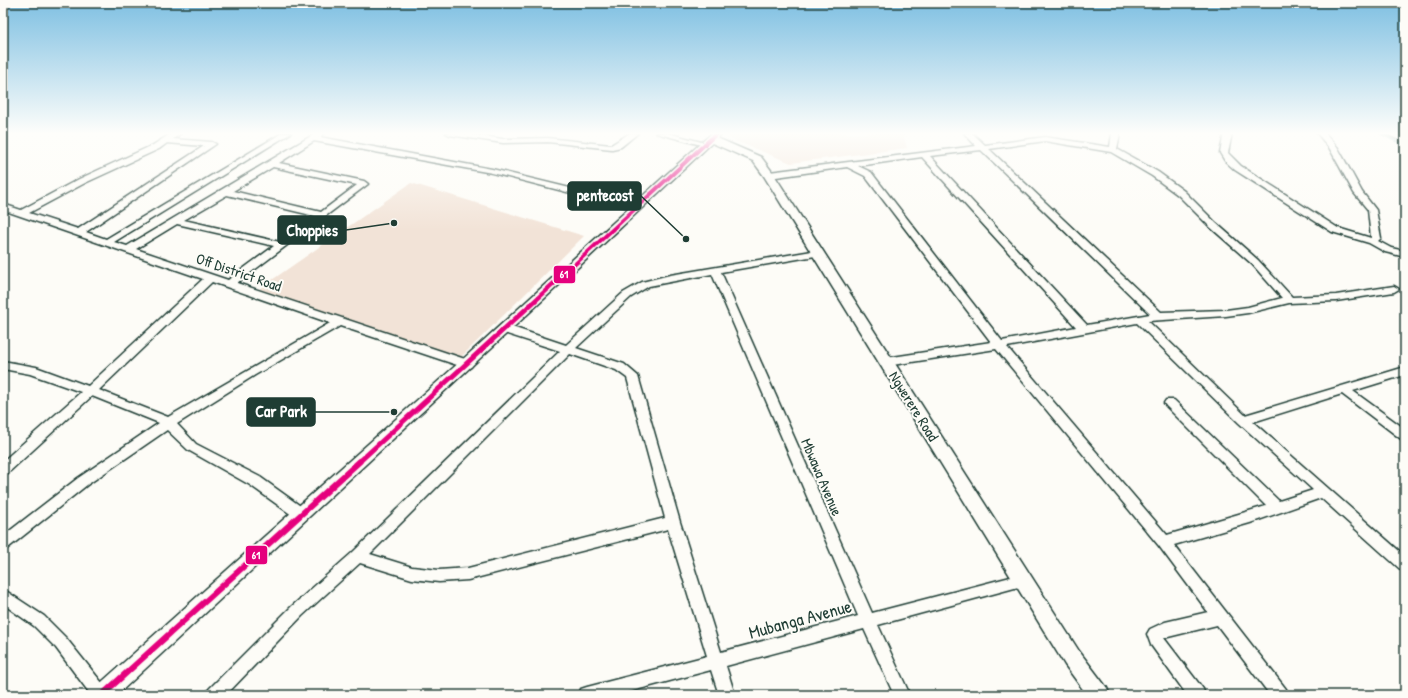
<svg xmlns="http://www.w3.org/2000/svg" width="1408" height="698" font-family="'Patrick Hand',sans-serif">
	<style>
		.built { fill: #f2e3d7 }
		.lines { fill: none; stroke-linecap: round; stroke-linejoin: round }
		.stream { stroke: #5a9698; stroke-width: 3 }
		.minor-casing { stroke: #1f3d34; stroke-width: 3 }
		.tertiary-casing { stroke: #1f3d34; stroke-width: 3 }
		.minor { fill: #fdfcf7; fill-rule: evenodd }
		.tertiary { fill: #fdfcf7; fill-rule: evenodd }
		.bus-1-far2-casing { stroke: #fdfcf7; stroke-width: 6 }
		.bus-1-far1-casing { stroke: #fdfcf7; stroke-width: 8 }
		.bus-1-casing { stroke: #fdfcf7; stroke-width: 10 }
		.bus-1-far2 { stroke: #e5007d; stroke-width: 4 }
		.bus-1-far1 { stroke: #e5007d; stroke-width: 5 }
		.bus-1 { stroke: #e5007d; stroke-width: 6 }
		.labels { text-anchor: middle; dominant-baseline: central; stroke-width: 4; stroke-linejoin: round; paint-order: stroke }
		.street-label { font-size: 15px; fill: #1f3d34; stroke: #fdfcf7 }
		.near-street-label { font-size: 18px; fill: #1f3d34; stroke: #fdfcf7 }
		.leader { fill: none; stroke: #1f3d34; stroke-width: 1.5 }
		.callout-dot { fill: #1f3d34; stroke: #fdfcf7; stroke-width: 1.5 }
		.callout { fill: #1f3d34; stroke: #1f3d34; stroke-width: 1.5 }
		.callout-label { font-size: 16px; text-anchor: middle; font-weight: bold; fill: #fff }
		.line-badge { stroke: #fdfcf7; stroke-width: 1.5 }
		.badge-label { font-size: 11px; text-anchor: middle; font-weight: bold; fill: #fff }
	</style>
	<rect width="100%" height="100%" fill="#fdfcf7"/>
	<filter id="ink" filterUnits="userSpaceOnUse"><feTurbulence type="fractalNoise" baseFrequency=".025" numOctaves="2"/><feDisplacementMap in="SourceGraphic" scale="8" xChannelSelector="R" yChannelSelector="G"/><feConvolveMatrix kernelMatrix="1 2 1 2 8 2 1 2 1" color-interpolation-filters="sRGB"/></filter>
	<g filter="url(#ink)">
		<!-- built -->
		<path class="built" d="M733,133h170l4,15 -116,15 -63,-25z
			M411,183l173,53 -125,123 -200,-70z"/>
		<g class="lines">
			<!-- stream -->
			<path class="stream" d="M1380,133l25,12"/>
			<!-- minor casing -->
			<g class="minor-casing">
				<path id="minor" d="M172,133h9l-8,6 39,3 4,2 -130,88 20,7 176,-106h9l-177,109 13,4 189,-113h6l1,1 -3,3 172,32 148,36 1,2 -4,3 -145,-37 -178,-32 -35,22 85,18 4,3 -131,99 234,78 2,3 -2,3h-8l-123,-41 -85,49 -78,49 19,20 64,33 46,33 2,4 -2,4 -5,2 -5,-2 -46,-33 -62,-35 -21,-20 -80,55 -79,63 -5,2v-14l75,-58 81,-55 -67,-27 -84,77 -5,1v-13l78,-69 -51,-18 -27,-5v-8l33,6 52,19 115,-107 -200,-69v-6l18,6 58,-31 74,-34zM167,143l37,3 -126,83 -49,-16 56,-30 74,-34zM273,167l84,18 -36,27 -88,-21zM227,195l88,21 -35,26 -96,-22zM177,224l97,22 -46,34 -92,-31zM212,282l118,41 -162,94 -69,-27z
					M446,133h17l40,6 45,-1 63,7 19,-12h8l-17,14 -9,2 -64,-7 -45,1 -53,-8z
					M656,133h12l41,11 -4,2z
					M964,133h8l13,12 60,-8 65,10 2,-14h8l-3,16 41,23 26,19 32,32 42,37 34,37 44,-2 58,-9 5,3 -5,3 -58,9 -47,2 -41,10 -22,3 -78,5 97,94 160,-48v8l-52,16 52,38v12l-4,-2 -59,-45 -89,28 152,134v15l-5,-2 -79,-71 -71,25 -76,22 112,144 2,6h-18l-53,-70 -53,13 39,51 2,6h-18l-36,-50 -4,-11 3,-5 15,-7 43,-10 -49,-66 -163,-197 -110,17 -4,-1 -2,-3 2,-3 4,-1 105,-16 -126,-166 -18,-9 -78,11 -4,-3 4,-3 207,-26zM1045,141l66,11 41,24 26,19 32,32 42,37 30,34 -34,9 -22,3 -65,2 -172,-163zM981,150l169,164 -63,11 -157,-169zM922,157l154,170 -74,14 -131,-169 -13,-6zM1137,323l102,100 74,67 -34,11 -105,-101h-8l-2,3 2,3 100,100 -99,29 -160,-188z
					M1224,133h8l-4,20 13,13 97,62 33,10 -3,-28 -14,-17 -24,-44 -13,-16h8l13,15 24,44 14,18 5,28 -3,3 13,7 14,3v6l-20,-5 -16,-9 -37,-11 -97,-62 -10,-9 -5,-8z
					M1384,133h10l11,4v5z
					M818,250l3,1 2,2 -2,2 -100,17 151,341 150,-39 5,1 2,5 -2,5 -5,1 -144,39 32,70h-16l-30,-66 -138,37 9,29h-16l-8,-25 -94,25h-38l2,-6 6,-2 120,-31 -39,-127 -200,51 -29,2 -27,-3 -52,-16 -58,53 -76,79h-19l2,-6 83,-83 61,-54 207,-201 -59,-19 -1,-3 1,-3h8l57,19 57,-52 19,-11 28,-7zM712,274l146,342 -137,36 -41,-130 -42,-146 -14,-12 -48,-16 55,-51 18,-11zM570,354l46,16 11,8 38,140 -197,50 -29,2 -27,-3 -42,-13z
					M3,589l41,27 22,22 41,51 2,6h-18l-35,-47 -22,-22 -31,-22z"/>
			</g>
			<!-- tertiary casing -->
			<g class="tertiary-casing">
				<path id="tertiary" d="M712,133h10l-5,5 44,19 12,16 306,478 28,37 3,7h-23l-22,-30 -301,-489 -11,-15 -41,-18 -595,552h-25l3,-7 367,-328z"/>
			</g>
			<!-- minor -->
			<use href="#minor" class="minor"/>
			<!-- tertiary -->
			<use href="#tertiary" class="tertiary"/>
			<!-- bus-1-far2 casing -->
			<g class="bus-1-far2-casing">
				<path id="bus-1-far2" d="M561,277l156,-144"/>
			</g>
			<!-- bus-1-far1 casing -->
			<g class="bus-1-far1-casing">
				<path id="bus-1-far1" d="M359,462l203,-186"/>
			</g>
			<!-- bus-1 casing -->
			<g class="bus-1-casing">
				<path id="bus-1" d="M102,695l258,-234"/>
			</g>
			<!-- bus-1-far2 -->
			<use href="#bus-1-far2" class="bus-1-far2"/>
			<!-- bus-1-far1 -->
			<use href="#bus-1-far1" class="bus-1-far1"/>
			<!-- bus-1 -->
			<use href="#bus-1" class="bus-1"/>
		</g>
	</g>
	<!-- sky -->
	<linearGradient id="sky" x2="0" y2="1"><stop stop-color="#7fc0e2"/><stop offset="0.58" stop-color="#fefefb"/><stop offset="1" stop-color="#fefefb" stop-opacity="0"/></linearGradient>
	<rect width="1408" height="230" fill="url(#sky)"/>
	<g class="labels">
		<!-- street labels -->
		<g class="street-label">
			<text transform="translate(239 272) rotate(19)">Off District Road</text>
			<text transform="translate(914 406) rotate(58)">Ngwerere Road</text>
			<text transform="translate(822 477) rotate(67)">Mbwawa Avenue</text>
		</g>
		<!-- near-street labels -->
		<g class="near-street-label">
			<text transform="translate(800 619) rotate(-15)">Mubanga Avenue</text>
		</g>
	</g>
	<!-- callouts -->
	<path class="leader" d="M686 239L641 196M394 223L346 230M394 412L315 412"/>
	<g class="callout-dot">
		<circle cx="686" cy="239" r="4"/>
		<circle cx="394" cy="223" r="4"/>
		<circle cx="394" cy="412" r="4"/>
	</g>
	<g class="callout">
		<rect x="568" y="182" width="73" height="28" rx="4"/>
		<rect x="278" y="216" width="68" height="28" rx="4"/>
		<rect x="247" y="398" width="68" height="28" rx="4"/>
	</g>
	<g class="callout-label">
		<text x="605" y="201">pentecost</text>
		<text x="312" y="236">Choppies</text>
		<text x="281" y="417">Car Park</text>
	</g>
	<g class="line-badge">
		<rect x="553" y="265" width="23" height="19" rx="4" fill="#e5007d"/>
		<rect x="245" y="545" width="23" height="20" rx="4" fill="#e5007d"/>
	</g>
	<g class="badge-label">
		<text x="564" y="278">61</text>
		<text x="256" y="559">61</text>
	</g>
	<!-- margin -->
	<rect width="1408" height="698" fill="none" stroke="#fdfcf7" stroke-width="16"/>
	<rect x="8" y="8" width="1392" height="682" fill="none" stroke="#1f3d34" stroke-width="1.5" filter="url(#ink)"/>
</svg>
